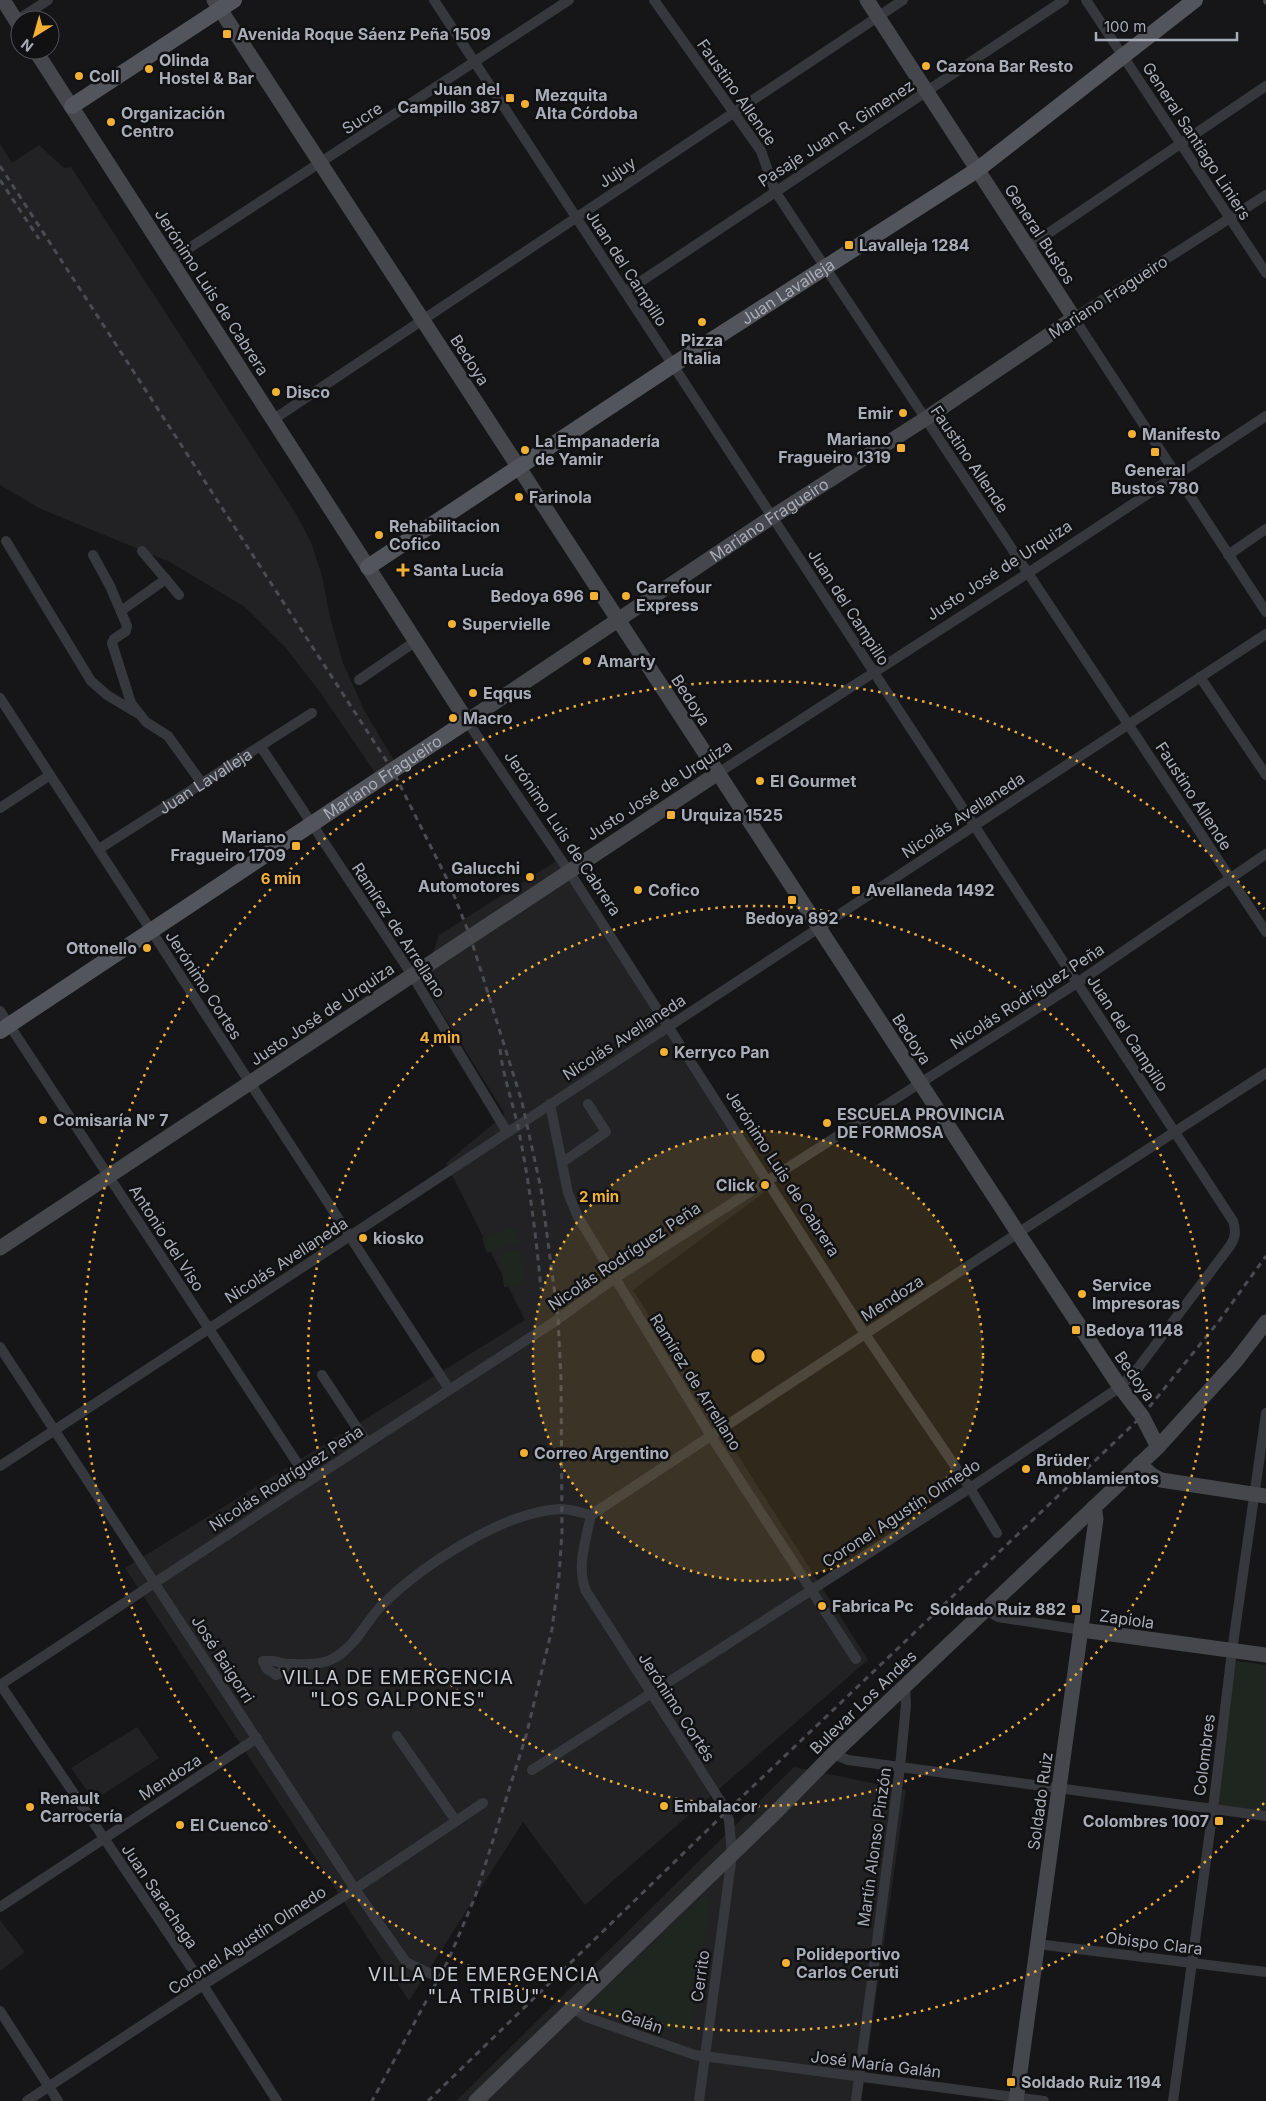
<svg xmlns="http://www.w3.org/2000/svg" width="1266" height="2101" font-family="Inter,sans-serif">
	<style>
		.built { fill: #222225 }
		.green { fill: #1e261f }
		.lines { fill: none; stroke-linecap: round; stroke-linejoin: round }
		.street { stroke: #37383d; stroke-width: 10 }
		.secondary { stroke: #45474d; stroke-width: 15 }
		.primary { stroke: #53555c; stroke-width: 16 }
		.rail { stroke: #4a4c52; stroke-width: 3; stroke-dasharray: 6 5; stroke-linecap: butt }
		.ring { fill: none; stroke: #f2b134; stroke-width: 2.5; stroke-dasharray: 2.5 5 }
		.poi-dot { fill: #f2b134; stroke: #111113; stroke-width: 2 }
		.labels { text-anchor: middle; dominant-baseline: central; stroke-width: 5; stroke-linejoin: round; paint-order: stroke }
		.poi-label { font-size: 16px; font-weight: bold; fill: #a8adb8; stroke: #111113; text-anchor: start }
		.street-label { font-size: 16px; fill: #a8adb8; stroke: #111113 }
		.quarter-label { font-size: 19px; letter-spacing: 1px; fill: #c9ccd4; stroke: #111113 }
		.centre { fill: #f2b134; stroke: #111113; stroke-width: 2.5 }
		.ring-label { font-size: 15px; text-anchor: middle; font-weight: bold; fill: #f2b134; stroke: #111113; stroke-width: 5; stroke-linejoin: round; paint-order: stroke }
	</style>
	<rect width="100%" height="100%" fill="#161618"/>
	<!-- built -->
	<path class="built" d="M0,144l12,19 27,-18 25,23 7,-1 225,347 15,28 11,34 8,41 13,46 21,47 31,52 -19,12 -56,-82 -35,-45 -40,-40 -75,-45 -129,-53 -41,-24z
		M561,858l213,327 -141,105 235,370 -283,245 -62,-83 -114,179 -284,-433 400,-248 -79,-157 59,-49 -82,-132 16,-47z
		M137,1727l22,31 -65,42 -23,-32z
		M794,1767l112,23 -45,311h-405z
		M0,1920l25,32 -25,19z"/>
	<!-- green -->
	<path class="green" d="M514,1227l5,15 -32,11 -5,-15z
		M521,1250l3,35 -20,2 -4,-35z
		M1236,1661l30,4v146l-50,-6z
		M704,1895l6,4 -19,132 -4,4 -93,-28 -2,-5 2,-2z"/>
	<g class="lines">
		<!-- street -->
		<g class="street">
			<path d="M434,0l799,1221c3,10 3,16 -3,25l-92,122 -18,19 -150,101 -438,282"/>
			<path d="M654,0l107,151 14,40 50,76 441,665"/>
			<path d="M1086,0l180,273"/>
			<path d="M16,21l32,-21"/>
			<path d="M1266,195l-192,123 192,294"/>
			<path d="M1028,247l238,-161"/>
			<path d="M171,260l398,-260"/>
			<path d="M625,292l439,-292"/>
			<path d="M274,419l629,-419"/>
			<path d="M6,541l85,140 16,14 30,18"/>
			<path d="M142,551l37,44"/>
			<path d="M93,555l17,31 17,40 -1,5 -12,8 -2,4 19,60 15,19 22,14 33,46"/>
			<path d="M1228,555l38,-26"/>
			<path d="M121,611l45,-32"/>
			<path d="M1200,677l66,98"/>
			<path d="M359,680l57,-39"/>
			<path d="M0,698l449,691"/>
			<path d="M467,721l101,149 297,464 105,154 27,45"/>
			<path d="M261,747l151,228 95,157"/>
			<path d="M718,773l310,-200 238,-157"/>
			<path d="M0,808l50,-33"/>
			<path id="s1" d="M99,849l213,-136"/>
			<path d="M0,1011l309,470"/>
			<path d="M550,1104l18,89 10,24 133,219 145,223"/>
			<path d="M563,1162l43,-30 -18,-28"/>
			<path d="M0,1347l355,542 51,73 27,13"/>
			<path d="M322,1375l45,68"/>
			<path d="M0,1466l1266,-832"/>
			<path d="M986,1610l12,7 84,13"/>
			<path d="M287,1664l-13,-3h-11l4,8 9,6 6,-3 5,-8c16,0 35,2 49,-7 21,-13 30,-36 47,-53 40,-39 121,-93 178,-95 10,0 21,4 30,6"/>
			<path d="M0,1684l203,301 74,116"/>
			<path d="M0,1685l309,-204 245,-159 61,-44 462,-295 189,-129"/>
			<path d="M397,1736l59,85"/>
			<path d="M833,1754l15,6 418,56"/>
			<path d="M0,1907l257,-169"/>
			<path d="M1037,1944l229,28"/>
			<path d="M573,2008l13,9 109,38 349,46"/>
			<path d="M0,2011l58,90"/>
			<path d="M27,2101l176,-116 152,-96 128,-86"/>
			<path d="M699,2101l33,-246 -3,-35 -8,-18 -135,-211c-10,-24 0,-51 5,-76l427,-282 248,-160"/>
			<path d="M856,2101l44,-334 6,-62 -1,-19"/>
			<path d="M1173,2101l40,-292 19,-158 34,-238"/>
		</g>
		<!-- secondary -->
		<g class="secondary">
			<path d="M3,0l17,27"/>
			<path d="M214,0l804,1233 102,154 22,29 16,31"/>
			<path id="s2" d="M35,50l432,671 305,-204 153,-98 149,-101 -207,-318"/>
			<path d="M0,1248l718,-475"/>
			<path d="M1139,1464l13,11 9,5 105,16"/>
			<path d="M1082,1630l184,25"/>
			<path d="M476,2101l299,-288 58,-59 325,-307 78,-86 30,-39"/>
			<path d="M1016,2101l80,-582 -2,-12"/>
		</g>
		<!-- primary -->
		<g class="primary">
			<path d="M72,106l162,-106"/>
			<path id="s3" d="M368,567l305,-202 304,-195 218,-170"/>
			<path id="s4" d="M0,1031l467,-310"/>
		</g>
		<!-- rail -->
		<path class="rail" d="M1264,0l2,4
			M0,166l393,605 57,114 20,51 52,166 19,87 17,129 3,61 1,153 -3,45 -7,52 -26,107 -51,161 -27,64 -76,140
			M0,180l39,59
			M500,1049c3,27 12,51 18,78 11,53 18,108 23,162
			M428,2101l298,-289 416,-396 77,-95 47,-65"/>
	</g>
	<!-- distance rings -->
	<circle cx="758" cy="1356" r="225" fill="#f2b134" fill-opacity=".12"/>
	<g class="ring">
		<circle cx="758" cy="1356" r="225"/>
		<circle cx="758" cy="1356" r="450"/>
		<path d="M1264 1803A675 675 0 1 1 1264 909"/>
	</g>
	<!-- markers -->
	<g class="poi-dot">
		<rect x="222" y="29" width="10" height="10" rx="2.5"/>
		<circle cx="926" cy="66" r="5"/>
		<circle cx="149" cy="69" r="5"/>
		<circle cx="79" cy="76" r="5"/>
		<rect x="505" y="93" width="10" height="10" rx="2.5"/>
		<circle cx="525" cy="104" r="5"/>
		<circle cx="111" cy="122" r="5"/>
		<rect x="844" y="240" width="10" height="10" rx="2.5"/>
		<circle cx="702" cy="322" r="5"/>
		<circle cx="276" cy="392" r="5"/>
		<circle cx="903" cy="413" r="5"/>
		<circle cx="1132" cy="434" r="5"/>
		<rect x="896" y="443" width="10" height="10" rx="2.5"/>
		<circle cx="525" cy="450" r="5"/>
		<rect x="1150" y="447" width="10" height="10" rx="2.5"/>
		<circle cx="519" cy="497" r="5"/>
		<circle cx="379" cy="535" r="5"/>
		<path d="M400.5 562.5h5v5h5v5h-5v5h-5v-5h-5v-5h5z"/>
		<rect x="589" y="591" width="10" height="10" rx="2.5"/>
		<circle cx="626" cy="596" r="5"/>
		<circle cx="452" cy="624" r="5"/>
		<circle cx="587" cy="661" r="5"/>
		<circle cx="473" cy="693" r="5"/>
		<circle cx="453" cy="718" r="5"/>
		<circle cx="760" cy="781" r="5"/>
		<rect x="666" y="810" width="10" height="10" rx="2.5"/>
		<rect x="291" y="841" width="10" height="10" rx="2.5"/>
		<circle cx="530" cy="877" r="5"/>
		<circle cx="638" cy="890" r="5"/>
		<rect x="851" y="885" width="10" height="10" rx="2.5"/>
		<rect x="787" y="895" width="10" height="10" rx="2.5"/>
		<circle cx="147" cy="948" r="5"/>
		<circle cx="664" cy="1052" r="5"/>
		<circle cx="43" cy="1120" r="5"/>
		<circle cx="827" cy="1123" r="5"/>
		<circle cx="765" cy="1185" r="5"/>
		<circle cx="363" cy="1238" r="5"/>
		<circle cx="1082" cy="1294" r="5"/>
		<rect x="1071" y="1325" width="10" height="10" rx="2.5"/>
		<circle cx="524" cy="1453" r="5"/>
		<circle cx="1026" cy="1469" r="5"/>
		<circle cx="822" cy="1606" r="5"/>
		<rect x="1071" y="1604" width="10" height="10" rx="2.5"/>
		<circle cx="664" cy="1806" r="5"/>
		<circle cx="30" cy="1807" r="5"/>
		<rect x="1214" y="1816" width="10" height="10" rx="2.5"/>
		<circle cx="180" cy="1825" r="5"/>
		<circle cx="786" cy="1963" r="5"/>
		<rect x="1006" y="2077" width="10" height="10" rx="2.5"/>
	</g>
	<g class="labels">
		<!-- poi labels -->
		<g class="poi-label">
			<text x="237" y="34">Avenida Roque Sáenz Peña 1509</text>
			<text x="159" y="60">Olinda<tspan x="159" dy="18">Hostel &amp; Bar</tspan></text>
			<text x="936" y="66">Cazona Bar Resto</text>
			<text x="89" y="76">Coll</text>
			<text x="500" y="89" text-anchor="end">Juan del<tspan x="500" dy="18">Campillo 387</tspan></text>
			<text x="535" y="95">Mezquita<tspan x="535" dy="18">Alta Córdoba</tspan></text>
			<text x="121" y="113">Organización<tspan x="121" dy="18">Centro</tspan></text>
			<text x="859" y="245">Lavalleja 1284</text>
			<text x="702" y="340" text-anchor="middle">Pizza<tspan x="702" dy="18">Italia</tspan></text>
			<text x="286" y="392">Disco</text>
			<text x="893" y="413" text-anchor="end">Emir</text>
			<text x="1142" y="434">Manifesto</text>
			<text x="891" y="439" text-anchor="end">Mariano<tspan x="891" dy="18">Fragueiro 1319</tspan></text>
			<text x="535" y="441">La Empanadería<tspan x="535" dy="18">de Yamir</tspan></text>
			<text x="1155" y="470" text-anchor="middle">General<tspan x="1155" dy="18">Bustos 780</tspan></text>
			<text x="529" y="497">Farinola</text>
			<text x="389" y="526">Rehabilitacion<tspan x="389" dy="18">Cofico</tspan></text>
			<text x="413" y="570">Santa Lucía</text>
			<text x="636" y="587">Carrefour<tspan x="636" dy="18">Express</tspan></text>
			<text x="584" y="596" text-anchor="end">Bedoya 696</text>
			<text x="462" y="624">Supervielle</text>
			<text x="597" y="661">Amarty</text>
			<text x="483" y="693">Eqqus</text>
			<text x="463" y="718">Macro</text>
			<text x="770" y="781">El Gourmet</text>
			<text x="681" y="815">Urquiza 1525</text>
			<text x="286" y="837" text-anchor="end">Mariano<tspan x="286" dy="18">Fragueiro 1709</tspan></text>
			<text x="520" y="868" text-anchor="end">Galucchi<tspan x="520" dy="18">Automotores</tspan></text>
			<text x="648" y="890">Cofico</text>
			<text x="866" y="890">Avellaneda 1492</text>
			<text x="792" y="918" text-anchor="middle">Bedoya 892</text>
			<text x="137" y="948" text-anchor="end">Ottonello</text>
			<text x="674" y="1052">Kerryco Pan</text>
			<text x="837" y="1114">ESCUELA PROVINCIA<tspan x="837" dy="18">DE FORMOSA</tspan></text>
			<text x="53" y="1120">Comisaría N° 7</text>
			<text x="755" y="1185" text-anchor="end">Click</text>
			<text x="373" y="1238">kiosko</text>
			<text x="1092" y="1285">Service<tspan x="1092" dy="18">Impresoras</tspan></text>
			<text x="1086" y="1330">Bedoya 1148</text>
			<text x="534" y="1453">Correo Argentino</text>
			<text x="1036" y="1460">Brüder<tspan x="1036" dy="18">Amoblamientos</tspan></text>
			<text x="832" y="1606">Fabrica Pc</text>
			<text x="1066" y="1609" text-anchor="end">Soldado Ruiz 882</text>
			<text x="40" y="1798">Renault<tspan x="40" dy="18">Carrocería</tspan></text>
			<text x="674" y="1806">Embalacor</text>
			<text x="1209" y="1821" text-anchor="end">Colombres 1007</text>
			<text x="190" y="1825">El Cuenco</text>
			<text x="796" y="1954">Polideportivo<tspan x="796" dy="18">Carlos Ceruti</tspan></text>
			<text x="1021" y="2082">Soldado Ruiz 1194</text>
		</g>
		<!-- street labels -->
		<g class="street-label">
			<text transform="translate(737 92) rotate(55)">Faustino Allende</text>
			<text transform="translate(362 118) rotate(-33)">Sucre</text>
			<text transform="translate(836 133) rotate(-33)">Pasaje Juan R. Gimenez</text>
			<text transform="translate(1197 141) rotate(57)">General Santiago Liniers</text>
			<text transform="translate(617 172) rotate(-34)">Jujuy</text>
			<text transform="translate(1040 234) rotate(57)">General Bustos</text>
			<text transform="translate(627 268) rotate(57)">Juan del Campillo</text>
			<text stroke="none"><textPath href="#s3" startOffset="502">Juan Lavalleja</textPath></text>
			<text transform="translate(212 292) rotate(57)">Jerónimo Luis de Cabrera</text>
			<text transform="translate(1108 297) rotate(-33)">Mariano Fragueiro</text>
			<text transform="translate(470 360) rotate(57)">Bedoya</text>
			<text transform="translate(970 459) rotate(56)">Faustino Allende</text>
			<text stroke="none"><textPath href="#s2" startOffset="1161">Mariano Fragueiro</textPath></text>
			<text transform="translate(999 570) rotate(-33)">Justo José de Urquiza</text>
			<text transform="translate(849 607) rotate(57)">Juan del Campillo</text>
			<text transform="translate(691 700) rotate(57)">Bedoya</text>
			<text stroke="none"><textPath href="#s4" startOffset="459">Mariano Fragueiro</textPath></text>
			<text stroke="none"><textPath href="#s1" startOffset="126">Juan Lavalleja</textPath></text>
			<text transform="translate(659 790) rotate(-33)">Justo José de Urquiza</text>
			<text transform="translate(1194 796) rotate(57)">Faustino Allende</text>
			<text transform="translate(963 815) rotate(-33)">Nicolás Avellaneda</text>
			<text transform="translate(563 833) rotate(56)">Jerónimo Luis de Cabrera</text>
			<text transform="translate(399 930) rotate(57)">Ramírez de Arrellano</text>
			<text transform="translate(204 985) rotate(57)">Jerónimo Cortes</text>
			<text transform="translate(1027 996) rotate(-33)">Nicolás Rodríguez Peña</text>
			<text transform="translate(322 1014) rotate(-34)">Justo José de Urquiza</text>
			<text transform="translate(1128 1033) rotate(57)">Juan del Campillo</text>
			<text transform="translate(624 1037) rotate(-33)">Nicolás Avellaneda</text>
			<text transform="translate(912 1039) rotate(57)">Bedoya</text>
			<text transform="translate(783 1173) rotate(57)">Jerónimo Luis de Cabrera</text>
			<text transform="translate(167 1238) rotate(57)">Antonio del Viso</text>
			<text transform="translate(624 1256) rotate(-34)">Nicolás Rodríguez Peña</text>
			<text transform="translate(286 1260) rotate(-33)">Nicolás Avellaneda</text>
			<text transform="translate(892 1298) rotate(-33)">Mendoza</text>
			<text transform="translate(1135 1376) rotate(55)">Bedoya</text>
			<text transform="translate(696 1382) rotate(58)">Ramírez de Arrellano</text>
			<text transform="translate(286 1478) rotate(-33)">Nicolás Rodríguez Peña</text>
			<text transform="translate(901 1513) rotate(-33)">Coronel Agustín Olmedo</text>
			<text transform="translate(1127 1619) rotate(8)">Zapiola</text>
			<text transform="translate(223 1659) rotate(57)">José Baigorri</text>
			<text transform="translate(863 1702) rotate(-44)">Bulevar Los Andes</text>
			<text transform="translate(677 1707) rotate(57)">Jerónimo Cortés</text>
			<text transform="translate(1204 1755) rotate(-83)">Colombres</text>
			<text transform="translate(170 1777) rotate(-33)">Mendoza</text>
			<text transform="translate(1040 1801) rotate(-82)">Soldado Ruiz</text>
			<text transform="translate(874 1847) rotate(-82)">Martín Alonso Pinzón</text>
			<text transform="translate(160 1896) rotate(56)">Juan Sarachaga</text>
			<text transform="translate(247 1940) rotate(-33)">Coronel Agustín Olmedo</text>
			<text transform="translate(1154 1943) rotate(7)">Obispo Clara</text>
			<text transform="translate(700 1976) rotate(-82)">Cerrito</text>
			<text transform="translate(642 2021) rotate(19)">Galán</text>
			<text transform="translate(876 2064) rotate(7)">José María Galán</text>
		</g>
		<!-- quarter labels -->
		<g class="quarter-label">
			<text x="398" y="1677">VILLA DE EMERGENCIA<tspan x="398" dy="22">"LOS GALPONES"</tspan></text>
			<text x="484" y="1974">VILLA DE EMERGENCIA<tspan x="484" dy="22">"LA TRIBU"</tspan></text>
		</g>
	</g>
	<circle cx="758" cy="1356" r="8" class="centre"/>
	<g class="ring-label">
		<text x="281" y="884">6 min</text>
		<text x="440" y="1043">4 min</text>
		<text x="599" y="1202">2 min</text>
	</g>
	<!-- north arrow -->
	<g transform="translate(35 35) rotate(217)"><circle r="24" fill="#111113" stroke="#4d4f55"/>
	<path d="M0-4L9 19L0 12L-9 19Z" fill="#f2b134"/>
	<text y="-8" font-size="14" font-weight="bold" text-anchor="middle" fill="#a8adb8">N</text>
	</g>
	<!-- scale -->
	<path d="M1096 32v8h141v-8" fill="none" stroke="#a8adb8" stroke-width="2.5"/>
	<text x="1104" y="32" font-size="15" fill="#a8adb8" stroke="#111113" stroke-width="4" paint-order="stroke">100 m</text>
</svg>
